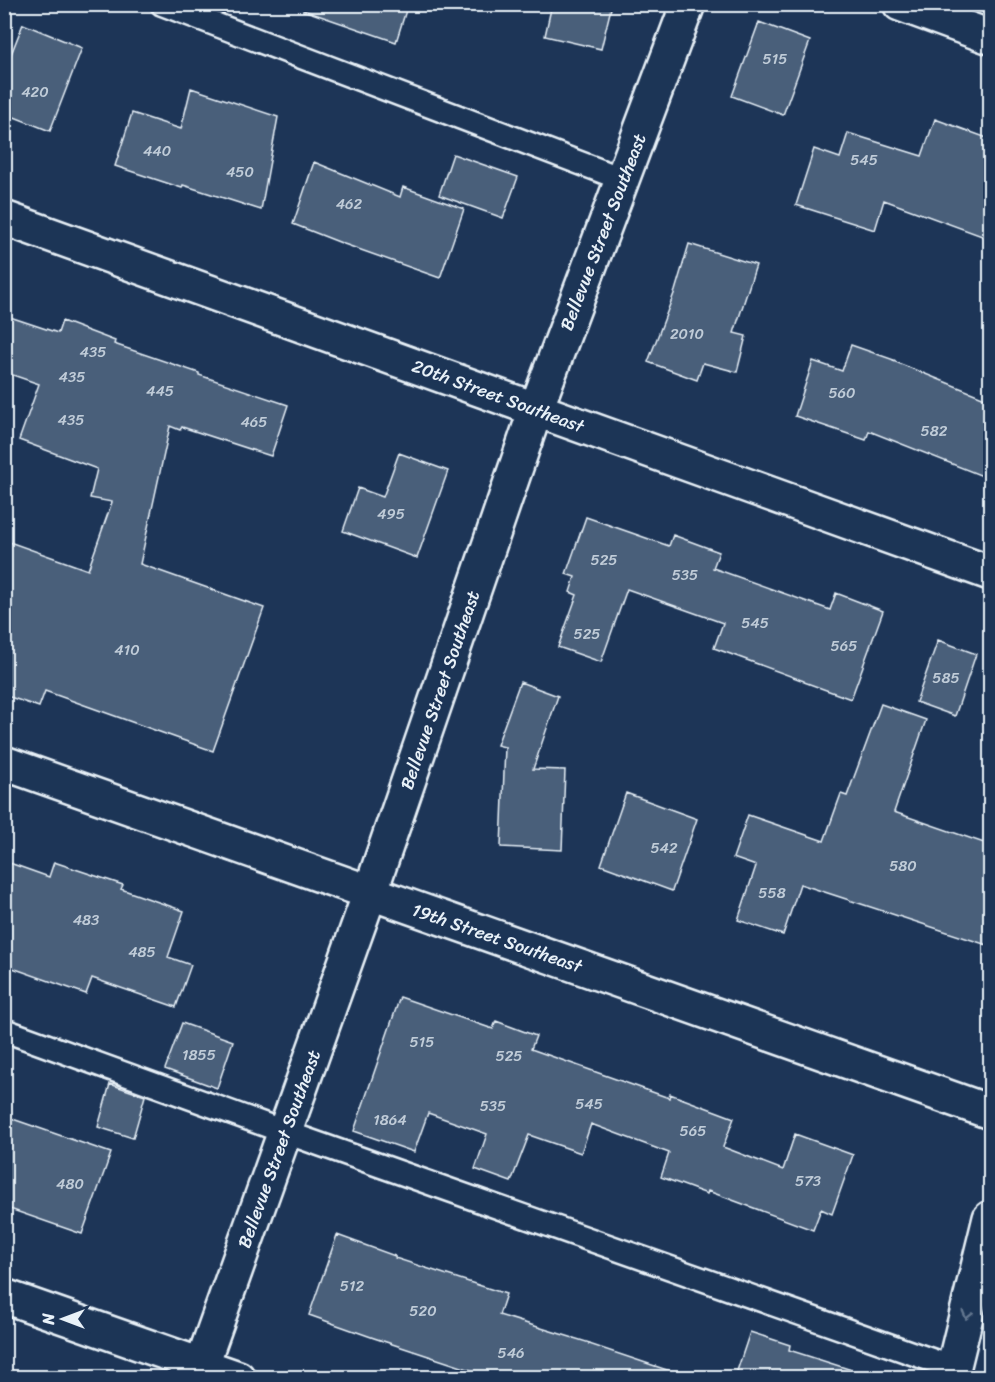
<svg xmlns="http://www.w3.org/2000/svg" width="995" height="1382" font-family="Sriracha,sans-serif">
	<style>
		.building { fill: #495e7a; stroke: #e8f1f8; stroke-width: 1.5 }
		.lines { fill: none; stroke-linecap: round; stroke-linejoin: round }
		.service-casing { stroke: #e8f1f8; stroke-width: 27 }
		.minor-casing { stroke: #e8f1f8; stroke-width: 38 }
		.service { stroke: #1d3557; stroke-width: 22 }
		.minor { stroke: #1d3557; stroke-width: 33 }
		.oneway { stroke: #64778f }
		.labels { text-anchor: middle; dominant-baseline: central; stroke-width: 4.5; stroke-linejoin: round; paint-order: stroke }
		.number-label { font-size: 15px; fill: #c0ccd8 }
		.street-label { font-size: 18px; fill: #e8f1f8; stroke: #1d3557 }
	</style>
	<rect width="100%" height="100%" fill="#1d3557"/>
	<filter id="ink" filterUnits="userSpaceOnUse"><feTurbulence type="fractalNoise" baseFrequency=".0167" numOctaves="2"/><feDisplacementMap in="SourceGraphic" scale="12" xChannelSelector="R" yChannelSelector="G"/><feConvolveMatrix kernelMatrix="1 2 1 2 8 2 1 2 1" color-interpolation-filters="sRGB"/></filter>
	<g filter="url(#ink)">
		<!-- building -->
		<path class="building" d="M304,4h104l-12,38 -93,-32z
			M552,4h60l-11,45 -56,-13z
			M759,22l51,19 -27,74 -51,-19z
			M23,24l59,24 -32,83 -46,-18v-41z
			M191,88l87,29 -17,93 -78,-25 -1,3 -67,-22 17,-53 49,16z
			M935,119l55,20v100l-106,-39 -9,30 -79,-25 18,-56 26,9 8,-25 74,23z
			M453,154l65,23 -15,41 -64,-23z
			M314,162l86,35 3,-10 61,22 -24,69 -96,-34 -51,-20z
			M689,244l67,21 -22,68 12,3 -9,36 -34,-9 -6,17 -49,-18 27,-71z
			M4,315l54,18 4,-12 53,20 -1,3 85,29v2l89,30 -17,51 -89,-29 -2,3 -10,-4 -30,138 124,44 -51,143 -168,-60 -6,16 -35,-12v-155l84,30 24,-68 -22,-4 7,-29 -78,-29 20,-56 -35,-12z
			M851,345l43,15 -1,1 97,39v79l-121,-48 -3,9 -71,-24 18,-55 29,10z
			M399,453l49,18 -31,87 -74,-27 15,-43 25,9z
			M586,517l83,29 4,-11 46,17 -6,16 117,42 6,-17 47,18 -32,88 -47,-17v-1l-90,-33 9,-25 -96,-34 -26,73 -43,-15 19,-52 -7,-3 5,-15 -9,-3z
			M938,640l38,14 -21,62 -39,-14z
			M520,682l38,14 -25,73 32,1 -3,80 -61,-3 4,-100 -8,-2z
			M881,704l45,16 -32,92 96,33v101l-190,-62 -17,51 -45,-15 18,-54 -23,-8 15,-43 76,26 17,-47 6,2z
			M626,793l71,26 -25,72 -71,-26z
			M4,861l45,16 5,-15 69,23 -2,4 63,22 -16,46 23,8 -15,42 -84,-29 -6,16 -82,-29z
			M400,997l93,32 3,-8 40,15 -5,13 138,49 1,-4 64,24 -11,29 60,23 12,-36 58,21 -21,59 -11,-5 -8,21 -105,-39 -1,3 -46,-17 8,-24 -78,-29 -10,29 -52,-18 -18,47 -36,-13 12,-35 -59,-21 -14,39 -60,-21z
			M182,1023l51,18 -16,47 -52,-19z
			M110,1084l35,12 -12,42 -35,-11z
			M4,1116l107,37 -29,81 -78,-27z
			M337,1235l58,21v2l111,36 -7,21 91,28 -1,1 84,28 -1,5h-196l1,-5 -103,-34 -65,-23z
			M750,1332l40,13 -1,5 66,21 -1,6h-119z"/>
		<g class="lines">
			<!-- service casing -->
			<g class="service-casing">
				<path id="service" d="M162,4l460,175
					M4,1030l281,102 669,236"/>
			</g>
			<!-- minor casing -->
			<g class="minor-casing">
				<path id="minor" d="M900,4l90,33
					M4,218l986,355
					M4,763l986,349
					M4,1296l234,82
					M197,1378l173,-485 166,-484 152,-405
					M951,1378l39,-160"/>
			</g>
			<!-- service -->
			<use href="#service" class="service"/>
			<!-- minor -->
			<use href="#minor" class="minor"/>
		</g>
		<!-- one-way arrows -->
		<defs><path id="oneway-chevron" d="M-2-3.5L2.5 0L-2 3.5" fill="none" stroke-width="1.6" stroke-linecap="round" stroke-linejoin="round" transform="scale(1.5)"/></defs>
		<use class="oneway" href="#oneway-chevron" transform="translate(967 1315) rotate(104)"/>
	</g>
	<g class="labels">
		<!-- number labels -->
		<g class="number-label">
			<text x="775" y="59">515</text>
			<text x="35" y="92">420</text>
			<text x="157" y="151">440</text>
			<text x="864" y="160">545</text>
			<text x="240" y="172">450</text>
			<text x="349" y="204">462</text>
			<text x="687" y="334">2010</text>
			<text x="93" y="352">435</text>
			<text x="72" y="377">435</text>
			<text x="160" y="391">445</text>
			<text x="842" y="393">560</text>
			<text x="71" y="420">435</text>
			<text x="254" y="422">465</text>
			<text x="934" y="431">582</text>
			<text x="391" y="514">495</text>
			<text x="604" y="560">525</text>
			<text x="685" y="575">535</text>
			<text x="755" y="623">545</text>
			<text x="587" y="634">525</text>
			<text x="844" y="646">565</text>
			<text x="127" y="650">410</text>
			<text x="946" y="678">585</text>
			<text x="664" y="848">542</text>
			<text x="903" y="866">580</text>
			<text x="772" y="893">558</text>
			<text x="86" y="920">483</text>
			<text x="142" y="952">485</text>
			<text x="422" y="1042">515</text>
			<text x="199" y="1055">1855</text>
			<text x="509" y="1056">525</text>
			<text x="589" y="1104">545</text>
			<text x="493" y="1106">535</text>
			<text x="390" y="1120">1864</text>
			<text x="693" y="1131">565</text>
			<text x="808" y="1181">573</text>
			<text x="70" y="1184">480</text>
			<text x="352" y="1286">512</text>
			<text x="423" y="1311">520</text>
			<text x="511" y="1353">546</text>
		</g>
		<!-- street labels -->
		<g class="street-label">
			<text transform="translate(603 232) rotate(-69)">Bellevue Street Southeast</text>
			<text transform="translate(498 396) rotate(20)">20th Street Southeast</text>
			<text transform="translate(440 690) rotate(-71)">Bellevue Street Southeast</text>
			<text transform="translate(497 938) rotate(19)">19th Street Southeast</text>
			<text transform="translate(279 1149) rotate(-70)">Bellevue Street Southeast</text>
		</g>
	</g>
	<!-- margin -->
	<rect width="995" height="1382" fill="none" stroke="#1d3557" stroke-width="24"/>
	<rect x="12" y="12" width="971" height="1358" fill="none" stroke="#e8f1f8" stroke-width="2" filter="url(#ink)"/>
	<!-- north arrow -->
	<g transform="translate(63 1319) rotate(270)" stroke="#1d3557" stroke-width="4.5" paint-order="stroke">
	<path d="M0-4.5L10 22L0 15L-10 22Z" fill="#e8f1f8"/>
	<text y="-9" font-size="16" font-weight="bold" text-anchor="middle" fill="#e8f1f8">N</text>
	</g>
</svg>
